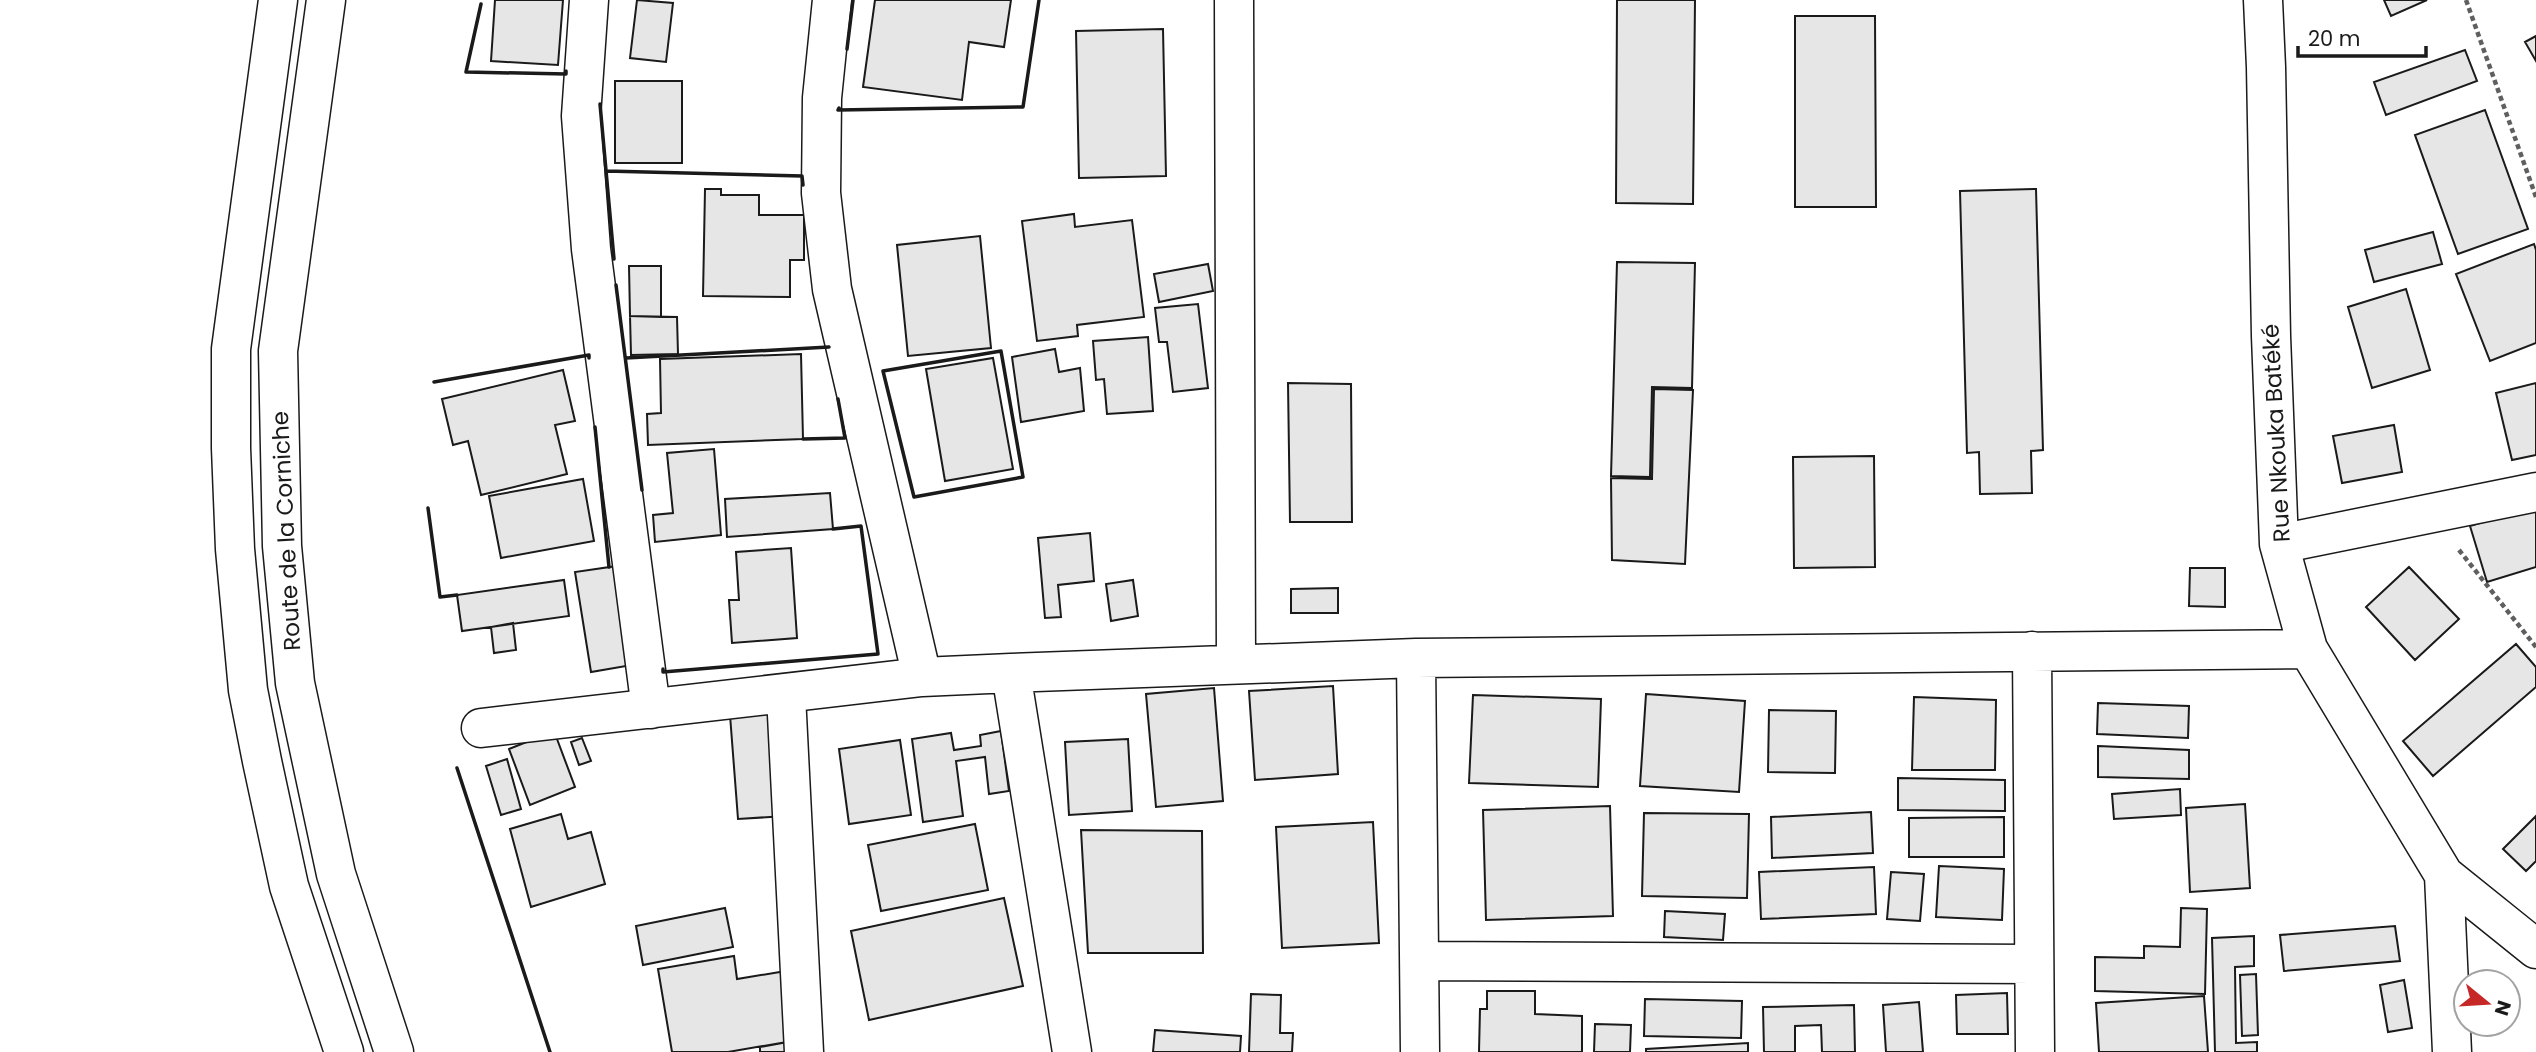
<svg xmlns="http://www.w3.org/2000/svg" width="2536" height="1052" font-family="Poppins,sans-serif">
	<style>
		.building { fill: #e6e6e6; stroke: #1a1a1a; stroke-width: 2 }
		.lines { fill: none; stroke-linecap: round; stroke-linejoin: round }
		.minor-casing { stroke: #1a1a1a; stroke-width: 41 }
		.major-casing { stroke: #1a1a1a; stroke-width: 41 }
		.path { stroke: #5f5f5f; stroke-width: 4.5; stroke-dasharray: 5 3.5; stroke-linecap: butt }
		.minor { stroke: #fff; stroke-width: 38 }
		.major { stroke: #fff; stroke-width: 38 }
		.wall { stroke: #1a1a1a; stroke-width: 3.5 }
		.labels { text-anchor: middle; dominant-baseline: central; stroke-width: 5; stroke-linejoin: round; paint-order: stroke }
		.street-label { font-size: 23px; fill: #1a1a1a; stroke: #fff }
	</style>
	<rect width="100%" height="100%" fill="#fff"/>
	<!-- building -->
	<path class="building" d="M495,0h68l-5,65 -67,-4z
		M637,0l36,3 -7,59 -36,-4z
		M875,0h136l-7,47 -35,-5 -7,58 -99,-13z
		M1617,0h78l-2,204 -77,-1z
		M2384,0h43l-36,16z
		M1795,16h80l1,191h-81z
		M1163,29l3,147 -87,2 -3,-147z
		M2536,36v25l-11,-19z
		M2465,50l12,31 -91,34 -12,-33z
		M615,81h67v82h-67z
		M2485,110l43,119 -70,25 -43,-119z
		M705,189h16v6h38v20h45v45h-14v37l-87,-1z
		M2036,189l7,261 -12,1 1,42 -52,1 -1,-42 -12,1 -7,-262z
		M1074,214l1,13 57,-7 12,97 -67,8 1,11 -41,5 -15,-120z
		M2433,232l9,32 -68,18 -9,-32z
		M980,236l11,112 -83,8 -11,-111z
		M2534,244l2,6v93l-46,18 -34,-87z
		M1617,262l78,1 -3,125 -40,-1 -2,90 -39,-1z
		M1208,264l5,27 -54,11 -5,-28z
		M629,266h32v51l-31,-1z
		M2406,289l24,81 -58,18 -24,-81z
		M1198,304l10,84 -35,4 -6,-50h-8l-4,-34z
		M630,316l47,1 1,37 -47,1z
		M1148,337l5,74 -46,3 -3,-35 -8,1 -3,-39z
		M1055,349l4,23 21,-4 4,43 -63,11 -9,-65z
		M801,354l2,85 -155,6 -1,-31 14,-1 -1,-54z
		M993,358l20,111 -68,12 -19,-112z
		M563,370l12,51 -20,4 12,49 -86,21 -13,-54 -15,4 -11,-46z
		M1288,383l63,1 1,138h-62z
		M2536,383v72l-24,5 -16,-67z
		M1654,389l39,1 -8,174 -73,-4 -1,-82 41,1z
		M2394,425l8,47 -60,11 -9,-47z
		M714,449l7,86 -66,7 -2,-27 20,-2 -6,-60z
		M1874,456l1,111 -81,1 -1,-111z
		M583,479l11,62 -93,17 -12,-62z
		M830,493l3,36 -106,8 -2,-38z
		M2536,506v61l-49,15 -17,-56z
		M1090,533l4,48 -36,4 3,32 -16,1 -7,-80z
		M791,548l6,90 -65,5 -3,-43h10l-3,-48z
		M617,566l15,99 -41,7 -16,-100z
		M2409,567l50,52 -44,41 -49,-53z
		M2190,568h35v39l-36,-1z
		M564,580l5,36 -107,15 -5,-36z
		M1133,580l5,36 -27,5 -5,-37z
		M1338,588v25h-47v-24z
		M513,623l3,27 -22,3 -3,-26z
		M2516,644l20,23v20l-103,89 -30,-35z
		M1333,686l5,88 -83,6 -6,-89z
		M1214,688l9,113 -67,6 -10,-113z
		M1646,694l99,7 -6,91 -99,-6z
		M1473,695l128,4 -3,88 -129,-4z
		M1914,697l82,3 -1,70h-83z
		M2098,703l91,3 -1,32 -91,-4z
		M1769,710l67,1 -1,62 -67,-1z
		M778,711l8,105 -48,3 -8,-104z
		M554,731l21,56 -45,18 -21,-56z
		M1001,731l8,60 -20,3 -4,-37 -29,4 7,55 -40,6 -11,-83 39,-6 3,17 27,-4 -1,-11z
		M582,738l9,23 -12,4 -8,-23z
		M1128,739l4,72 -63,4 -4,-73z
		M900,740l11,75 -62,9 -10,-75z
		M2098,746l91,4v29l-91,-2z
		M507,759l14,50 -20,6 -15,-49z
		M1898,778l107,2v31l-107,-1z
		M2180,789l1,26 -67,4 -2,-25z
		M2245,804l5,84 -60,4 -4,-84z
		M1610,806l3,110 -127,4 -3,-110z
		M1871,812l2,41 -101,5 -1,-41z
		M1644,813l105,1 -2,84 -105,-2z
		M561,814l7,25 23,-7 14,52 -74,23 -21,-78z
		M2536,816v45l-10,10 -23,-22z
		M2004,817v40h-95v-39z
		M1373,822l6,121 -97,5 -6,-121z
		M975,824l13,66 -107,21 -13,-66z
		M1081,830l121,1 1,122h-115z
		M1939,866l65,3 -2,51 -66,-3z
		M1874,867l2,47 -115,5 -2,-47z
		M1891,872l33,2 -4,47 -33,-2z
		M1004,898l19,88 -154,34 -18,-89z
		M725,908l8,39 -90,18 -7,-39z
		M2181,908l26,1 -2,85 -110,-3v-34l49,1v-12l36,1z
		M1665,911l60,3 -2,26 -59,-3z
		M2395,926l5,35 -116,10 -4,-36z
		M2254,936v30l-19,1 1,76 21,-1v10h-42l-3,-114z
		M734,956l3,23 61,-10 12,69 -82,14h-56l-14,-83z
		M2256,974l2,61 -16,1 -2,-61z
		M2404,980l8,48 -24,4 -8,-47z
		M1487,991h48v23l47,2v36h-103l1,-43h7z
		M2007,993l1,41h-51l-1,-39z
		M1251,994l30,1 -1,38h13l-1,19h-43z
		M2204,996l4,56h-109l-3,-49z
		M1645,999l97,2 -1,37 -97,-2z
		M1919,1002l4,50h-37l-3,-47z
		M1854,1005l1,47h-33l-1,-27 -26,1v26h-31l-1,-45z
		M1595,1024l36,1 -1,27h-36z
		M1155,1030l86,6 -1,16h-87z
		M804,1039l3,13h-47v-5z
		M1748,1043v9h-102v-3z"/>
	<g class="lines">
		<!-- minor casing -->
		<g class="minor-casing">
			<path id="minor" d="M589,0l-8,116 10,133 60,460
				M832,0l-10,98 -1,95 11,96 90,388
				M1234,0l2,664
				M2263,0l3,67 5,269 8,208 29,105 136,226 92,74
				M2279,544l257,-52
				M2032,651l3,401
				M1416,658l4,394
				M1011,673l61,379
				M786,695l18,357
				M481,728l441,-51 89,-4 405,-15 892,-9
				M2444,875l8,177
				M1420,961l613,3"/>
		</g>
		<!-- major casing -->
		<g class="major-casing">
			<path id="major" d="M278,0l-47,349v99l4,101 13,141 14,71 27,125 55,166
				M326,0l-48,351 4,195 13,137 41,191 58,178"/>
		</g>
		<!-- path -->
		<path class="path" d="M2466,0l70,197
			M2459,550l77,97"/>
		<!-- minor -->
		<use href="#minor" class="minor"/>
		<!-- major -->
		<use href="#major" class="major"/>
		<!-- wall -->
		<path class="wall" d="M481,4l-15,68 100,2v-3
			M847,49l6,-49
			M600,104l14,155
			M839,108l-1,2 185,-3 16,-107
			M606,171l196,5 1,9
			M616,285l26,205
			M1001,351l22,126 -109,20 -31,-126z
			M626,358l203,-11
			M434,382l155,-27v3
			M595,427l14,140
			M803,439l42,-1 -7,-39
			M428,508l12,89 17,-2
			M663,669v3l215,-18 -17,-128 -28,3
			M457,768l93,284"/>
	</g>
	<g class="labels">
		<!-- street labels -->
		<g class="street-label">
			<text transform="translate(2276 433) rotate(-93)">Rue Nkouka Batéké</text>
			<text transform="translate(286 531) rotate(-93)">Route de la Corniche</text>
		</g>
	</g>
	<!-- north arrow -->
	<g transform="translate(2487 1003) rotate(108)"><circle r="33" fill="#ffffff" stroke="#a3a3a3" stroke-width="2"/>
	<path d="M0-5L12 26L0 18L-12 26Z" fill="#c62828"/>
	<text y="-10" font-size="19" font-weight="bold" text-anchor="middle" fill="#1a1a1a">N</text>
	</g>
	<!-- scale -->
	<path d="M2298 46v10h128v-10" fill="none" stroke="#1a1a1a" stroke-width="3.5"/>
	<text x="2308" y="46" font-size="21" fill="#1a1a1a" stroke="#ffffff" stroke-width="5" paint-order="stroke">20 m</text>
</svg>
